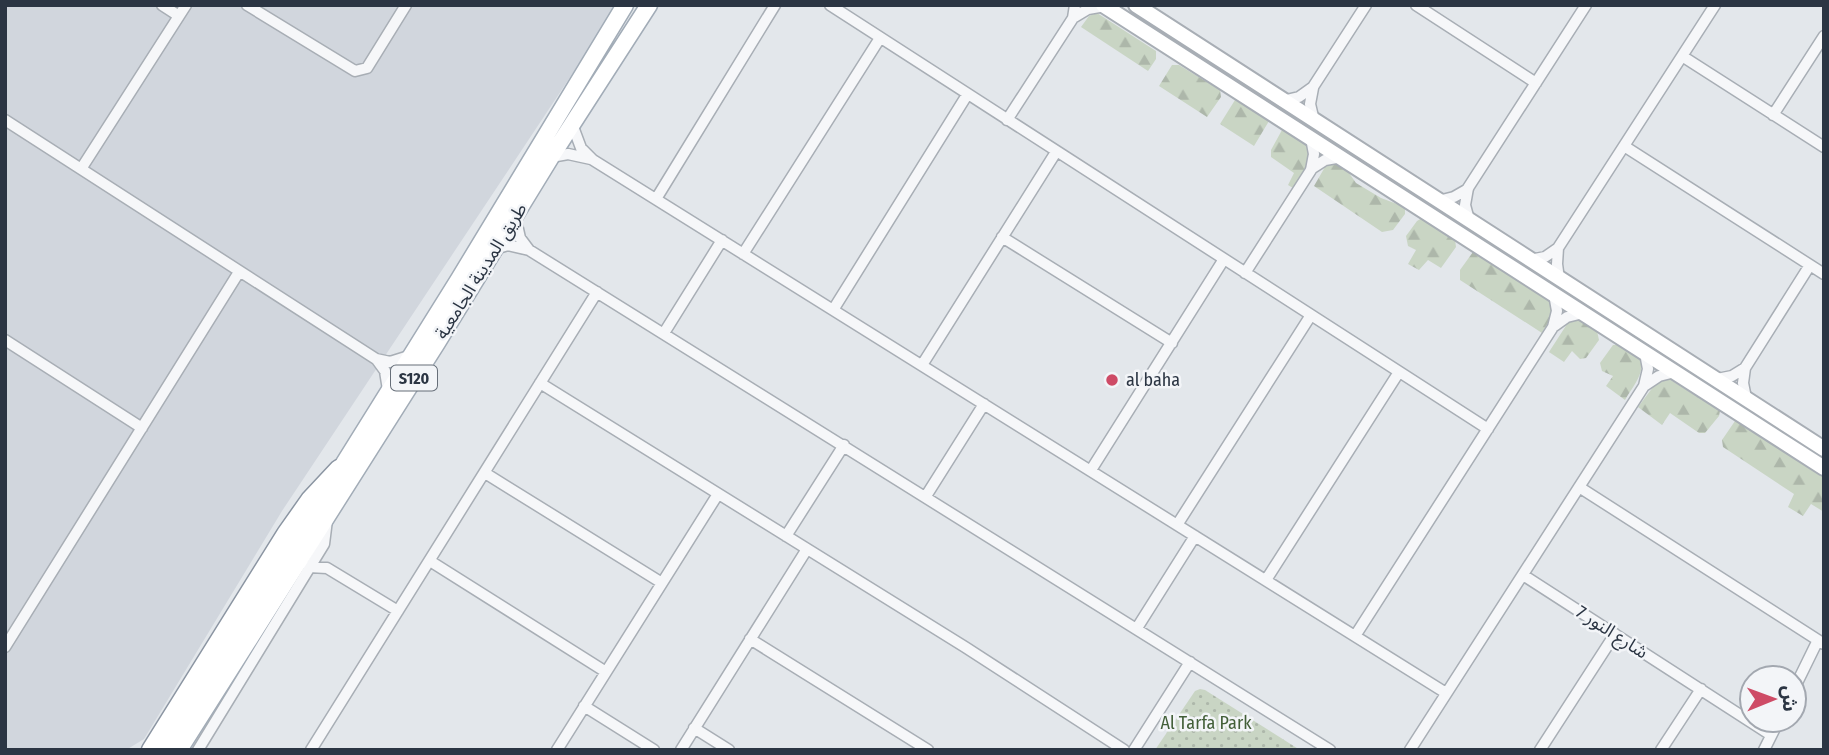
<svg xmlns="http://www.w3.org/2000/svg" width="1829" height="755" font-family="'Fira Sans Condensed','Noto Sans Arabic',sans-serif">
	<style>
		.built { fill: #d1d6dd }
		.forest { fill: url(#forest-firs) }
		.park { fill: url(#park-dots) }
		.lines { fill: none; stroke-linecap: round; stroke-linejoin: round }
		.minor-casing { stroke: #a8aeb5; stroke-width: 13 }
		.secondary-casing { stroke: #a8aeb5; stroke-width: 18 }
		.primary-casing { stroke: #a2acb7; stroke-width: 19 }
		.motorway-casing { stroke: #8b95a2; stroke-width: 21 }
		.minor { stroke: #f6f7f9; stroke-width: 10 }
		.secondary { stroke: #fff; stroke-width: 14 }
		.primary { stroke: #fff; stroke-width: 16 }
		.motorway { stroke: #fff; stroke-width: 18 }
		.poi-dot { fill: #ce4b66; stroke: #f3f5f8; stroke-width: 2.5 }
		.labels { text-anchor: middle; dominant-baseline: central; stroke-width: 5; stroke-linejoin: round; paint-order: stroke }
		.shield { fill: #f3f5f8; stroke: #676f79; stroke-width: 2 }
		.shield-label { font-size: 16px; font-weight: bold; fill: #2b3543 }
		.street-label { font-size: 18px; fill: #2b3543; stroke: #f3f5f8 }
		.poi-label { font-size: 18px; fill: #2b3543; stroke: #f3f5f8; text-anchor: start }
		.park-label { font-size: 18px; fill: #425f38; stroke: #f3f5f8 }
	</style>
	<defs>
		<pattern id="forest-firs" width="22" height="20" patternUnits="userSpaceOnUse" patternTransform="scale(1.75)"><rect width="22" height="20" fill="#c9d5c4"/><path d="M5 1l3.5 6h-7zM16 11l3.5 6h-7z" fill="#adb7aa"/></pattern>
		<pattern id="park-dots" width="8" height="8" patternUnits="userSpaceOnUse" patternTransform="scale(1.75)"><rect width="8" height="8" fill="#c9d5c4"/><path d="M2 2h.1M6 6h.1" fill="none" stroke="#adb7aa" stroke-width="1.8" stroke-linecap="round"/></pattern>
	</defs>
	<rect width="100%" height="100%" fill="#e3e7eb"/>
	<!-- built -->
	<path class="built" d="M5,5h613l-336,506 -138,228 -18,11h-121z"/>
	<!-- forest -->
	<path class="forest" d="M1097,13l59,38v8l-8,12 -67,-44 8,-11z
		M1172,65h7l41,25 1,7 -14,20 -48,-31z
		M1235,100l34,21 -15,25 -34,-22z
		M1282,130l17,10 4,-2 5,3 2,19 -17,28 -5,-3 6,-12 -23,-16v-7z
		M1335,163h7l14,20 25,15 24,9v7l-12,16 -11,2 -68,-46 11,-19z
		M1422,218l33,21 1,8 -15,21 -13,-8 -9,10 -11,-6 8,-14 -8,-4 -2,-10 11,-15z
		M1473,252l68,43 7,1c10,15 2,23 -6,37l-82,-53v-10z
		M1576,318l10,1 1,6 10,6 2,9 -13,18 -6,1 -8,-8 -8,11 -15,-10 20,-31z
		M1613,345h4l16,9 5,-1c10,18 -4,31 -13,47l-19,-14 7,-10 -11,-5 -2,-8z
		M1669,379l51,32 -1,5 -14,17h-6l-29,-20 -8,12 -24,-18 18,-24z
		M1738,420l86,56v36l-13,-8 -8,12 -15,-9 6,-13 -71,-47 -1,-7 13,-19z"/>
	<!-- park -->
	<path class="park" d="M1200,689l5,1 95,60h-145l40,-59z"/>
	<g class="lines">
		<!-- minor casing -->
		<g class="minor-casing">
			<path id="minor" d="M162,5l17,11
				M247,5l108,66 12,-3 39,-63
				M830,5l658,424
				M1416,5l120,78
				M1073,18l15,-9 17,-3
				M1682,56l142,91
				M1313,88l-3,16 4,17
				M1282,101l17,-4 14,-10 53,-82
				M1773,115l51,-79
				M5,120l371,239 14,3 19,-6
				M1007,120l66,-102 2,-13
				M572,124l9,24 12,12 853,533
				M1624,146l200,128
				M551,157l17,-3 23,5
				M81,169l105,-164
				M1311,169l14,-9 17,-3
				M656,199l119,-194
				M1438,201l16,-4 14,-8
				M515,216l5,22 9,12
				M1469,220l-4,-15 3,-17 118,-183
				M1002,237l170,106
				M1558,248l-1,16 2,15
				M495,249l13,-4 21,5 801,500
				M743,254l137,-216
				M1530,260l15,-3 13,-9 157,-243
				M1245,273l66,-103 3,-16 -3,-16
				M833,310l134,-215
				M1553,327l14,-10 16,-4
				M664,333l58,-93
				M5,340l137,88
				M377,360l8,11 3,19
				M922,365l134,-213
				M1745,368l-2,15 3,15
				M1717,379l15,-3 13,-8 65,-103
				M540,383l425,264 159,103
				M1644,386l15,-10 16,-4
				M1091,470l133,-211
				M485,473l177,110
				M1579,487l245,157
				M926,496l58,-92
				M1177,525l134,-210
				M786,536l58,-91
				M430,561l176,111
				M309,567l18,1 71,43
				M1523,575l248,160
				M1266,580l133,-208
				M1137,628l58,-92
				M1355,636l198,-309 4,-16 -3,-17
				M750,639l178,111
				M5,647l234,-375
				M1794,689l24,-49
				M584,706l70,44
				M694,728l35,22
				M198,750l126,-206 3,-24
				M311,750l286,-458
				M557,750l161,-256
				M681,750l126,-201
				M1134,750l56,-88
				M1410,750l234,-364 4,-17 -3,-16
				M1540,750l75,-116
				M1661,750l40,-61
				M1764,750l15,-30"/>
		</g>
		<!-- secondary casing -->
		<g class="secondary-casing">
			<path id="secondary" d="M1103,5l721,463
				M1136,5l688,444"/>
		</g>
		<!-- primary casing -->
		<g class="primary-casing">
			<path id="primary" d="M165,750l294,-471 166,-274
				M179,750l258,-407 114,-186 98,-152"/>
		</g>
		<!-- motorway casing -->
		<g class="motorway-casing">
			<path id="motorway" d="M151,750l135,-216 24,-34 29,-31"/>
		</g>
		<!-- minor -->
		<use href="#minor" class="minor"/>
		<!-- secondary -->
		<use href="#secondary" class="secondary"/>
		<!-- primary -->
		<use href="#primary" class="primary"/>
		<!-- motorway -->
		<use href="#motorway" class="motorway"/>
	</g>
	<!-- markers -->
	<circle class="poi-dot" cx="1112" cy="380" r="7"/>
	<g class="labels">
		<!-- shield labels -->
		<rect class="shield" x="391" y="365.5" width="46" height="25" rx="5"/>
		<g class="shield-label">
			<text x="414" y="378">S120</text>
		</g>
		<!-- street labels -->
		<g class="street-label">
			<text transform="translate(481 271) rotate(-58)">طريق المدينة الجامعية</text>
			<text transform="translate(1612 632) rotate(33)">شارع النور 7</text>
		</g>
		<!-- poi labels -->
		<g class="poi-label">
			<text x="1126" y="380">al baha</text>
		</g>
		<!-- park labels -->
		<g class="park-label">
			<text x="1206" y="723">Al Tarfa Park</text>
		</g>
	</g>
	<!-- border -->
	<rect width="1829" height="755" fill="none" stroke="#2b3543" stroke-width="14"/>
	<!-- north arrow -->
	<g transform="translate(1773 699) rotate(89)"><circle r="33" fill="#f3f5f8" stroke="#a3a8b0" stroke-width="2"/>
	<path d="M0-5L12 26L0 18L-12 26Z" fill="#ce4b66"/>
	<text y="-10" font-size="19" font-weight="bold" text-anchor="middle" fill="#2b3543">ش</text>
	</g>
</svg>
